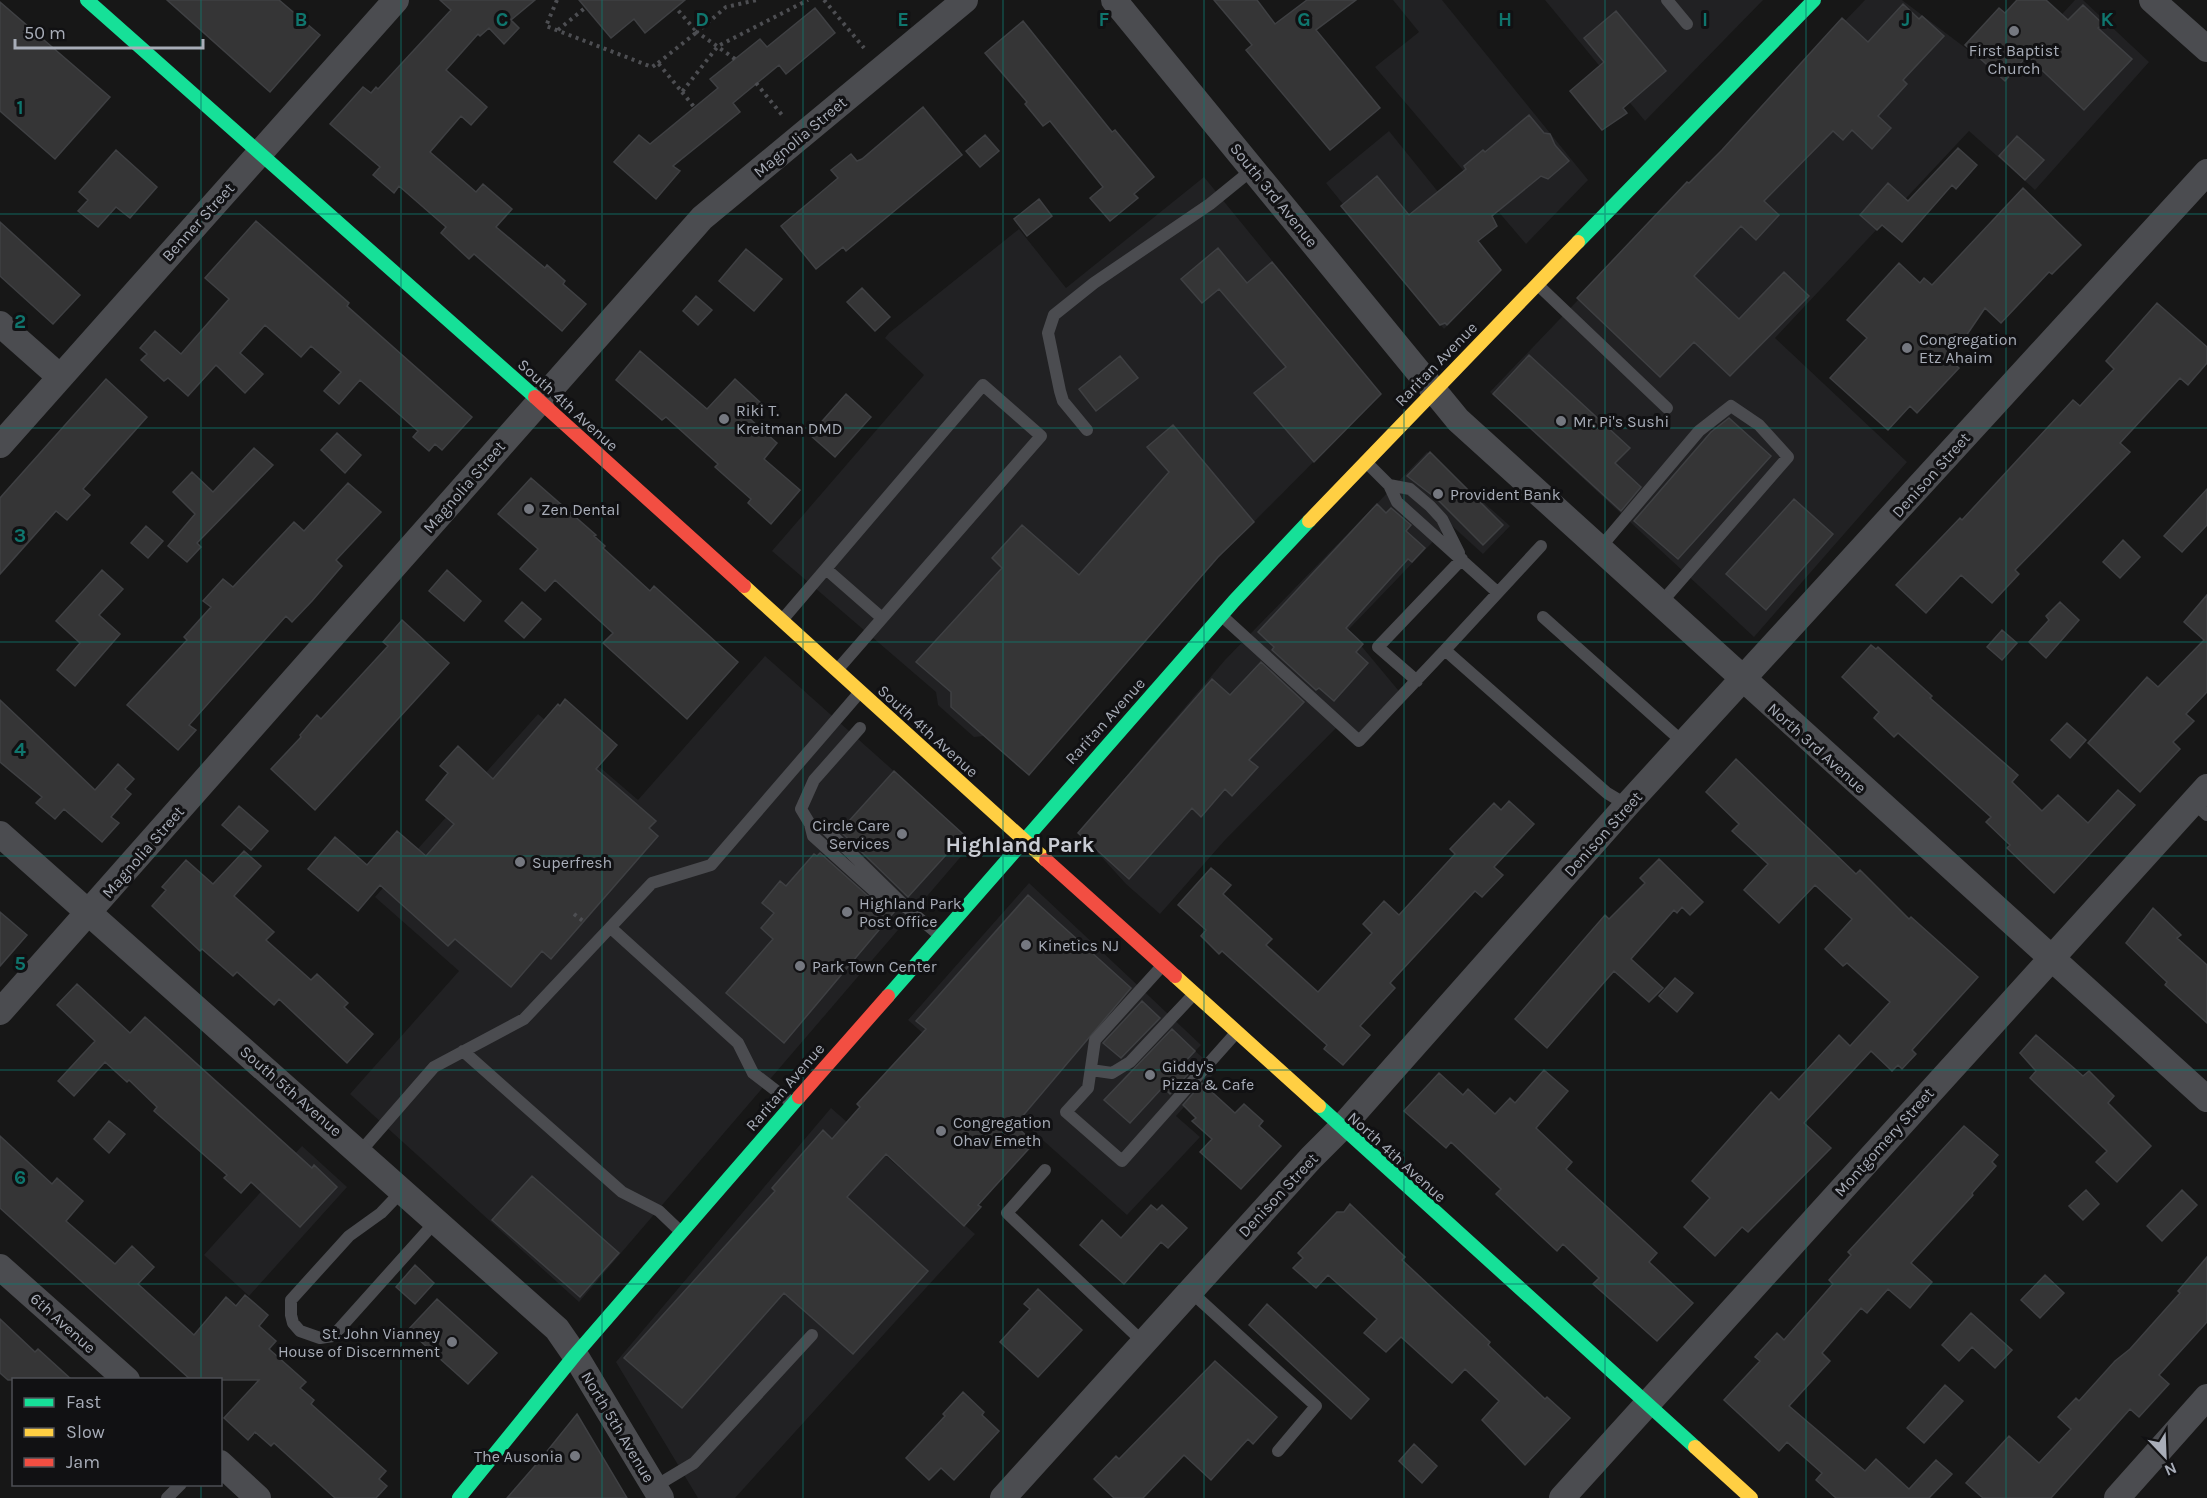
<svg xmlns="http://www.w3.org/2000/svg" width="2207" height="1498" font-family="Karla,sans-serif">
	<style>
		.built { fill: #212123 }
		.building { fill: #353536; stroke: #3f4043; stroke-width: 1.5 }
		.lines { fill: none; stroke-linecap: round; stroke-linejoin: round }
		.path { stroke: #4d4e52; stroke-width: 4; stroke-dasharray: 3 4.5; stroke-linecap: butt }
		.lane { stroke: #4b4c50; stroke-width: 12 }
		.street { stroke: #4b4c50; stroke-width: 26 }
		.fast { stroke: #16e098; stroke-width: 14 }
		.slow { stroke: #ffcf43; stroke-width: 14 }
		.jam { stroke: #f24e42; stroke-width: 14 }
		.grid { fill: none; stroke: #0f766e; stroke-width: 1.5; stroke-opacity: 0.55 }
		.poi-dot { fill: #757880; stroke: #111113; stroke-width: 2 }
		.labels { text-anchor: middle; dominant-baseline: central; stroke-width: 6; stroke-linejoin: round; paint-order: stroke }
		.poi-label { font-size: 16px; fill: #a8adb8; stroke: #111113; text-anchor: start }
		.street-label { font-size: 16px; fill: #a8adb8; stroke: #111113 }
		.district-label { font-size: 22px; font-weight: bold; fill: #c9ccd4; stroke: #111113 }
		.grid-label { font-size: 20px; text-anchor: middle; font-weight: bold; fill: #0f766e; stroke: #111113; stroke-width: 6; stroke-linejoin: round; paint-order: stroke }
	</style>
	<rect width="100%" height="100%" fill="#171717"/>
	<!-- built -->
	<path class="built" d="M1393,0h49l146,180 -62,64 -151,-177 44,-35z
		M1545,0h218l-118,121z
		M1865,0h37l102,77 71,-77h8l66,62 -114,128 -66,-59 -194,207 132,124 -153,175 -264,-245z
		M1389,131l112,139 -57,59 -118,-146z
		M1204,177l177,217 -164,165 -188,216 -44,-39 -11,1 -36,-32 -2,-13 -164,-141 152,-176 -39,-37 4,-5 130,-104 47,59z
		M1427,452l83,74 -27,28 -33,-30 -102,106 55,66 -44,45 -19,-17 -115,116 -65,74 -34,-30 -47,-52 146,-172z
		M765,656l205,183v7l-391,456 -229,-208 109,-123 -84,-74 163,-183 100,86z
		M1029,883l172,162 -6,6 22,19 -41,46 24,21 -73,78 -219,-195z
		M831,1108l144,126 -240,264h-37l-82,-136z
		M302,1146l45,41 -98,109 -45,-41z"/>
	<!-- building -->
	<path class="building" d="M167,0h112l41,35 -50,57z
		M440,0h95l-24,20 8,8 -15,16 -15,-16 -9,8 -2,-2 -32,36 41,37 -16,18 -10,-9 -31,36 46,40 7,-8 29,25 -16,18 49,41 2,-3 18,16 -2,3 23,20 -24,27 -88,-77 -5,5 -28,-26 5,-6 -47,-41 -5,7 -21,-18 7,-8 -50,-43 33,-37 8,6 5,-6 2,2 73,-79z
		M579,0h106l-40,33 -11,-14 -23,19z
		M1214,0h43l18,24 32,-24h49l-40,30 64,78 -50,42 -84,-100 6,-5z
		M2017,0h29l22,20 15,-15 20,19 -5,4 34,31 -48,51 -57,-54 -22,25 -40,-36 34,-37 6,5z
		M0,2l110,95 -55,62 -55,-48z
		M1903,4l16,15 3,-3 22,20 -41,44 4,4 -29,32 13,12 -19,21 -20,-19 -9,10 -10,-9 -69,70 15,14 -23,25 -15,-14 -47,50 45,43 45,-47 25,24 -79,80 -36,-34 -34,35 -83,-79 110,-116 2,1 33,-33 120,-132 26,24z
		M815,8l20,25 -49,41 -7,-9 -46,38 7,9 -67,54 7,5 -24,28 -42,-37 25,-27 11,9 68,-56 -8,-9 50,-40 7,8z
		M1616,11l50,60 -43,37 4,5 -25,17 -32,-39 34,-29 -20,-24z
		M1023,21l89,111 3,-2 39,47 -20,17 4,4 -28,23 -20,-23 13,-11 -53,-66 -7,5 -18,-22 2,-2 -42,-49z
		M923,107l39,48 -116,96 -3,-4 -27,22 -35,-43 57,-48 -7,-8 20,-16 6,7 5,-2z
		M1529,115l15,18 6,1 5,11 14,16 -21,18 -7,-3 -49,40 5,10 -19,15 23,29 -54,55 -2,-2 -5,2 -99,-119 36,-30 32,39 57,-46 -2,-3 19,-16 2,2z
		M985,135l14,16 -19,16 -14,-16z
		M2017,136l27,24 -19,20 -26,-24z
		M1958,148l19,17 -21,24 -4,-4 -50,57 -20,-17 -5,5 -17,-15 28,-32 20,18z
		M116,150l41,37 -27,31 -14,-11 -18,20 -20,-16 10,-11 -9,-8z
		M2023,188l58,57 -29,29 -3,-2 -48,51 -16,-15 -19,28 -19,21 12,11 -42,45 -7,-7 -22,24 -58,-52 37,-40 -20,-18 52,-57 21,20 4,-5 8,7z
		M1039,199l13,17 -25,20 -13,-17z
		M256,221l93,82 -2,3 125,111 -30,33 -7,-6 -6,7 -16,-14 5,-6 -58,-51 -21,24 -15,-13 17,-19 -30,-26 -10,11 -36,-32 -25,28 23,21 -18,19 -29,-28 -28,31 -20,-18 -4,3 -23,-21 6,-6 -7,-6 15,-17 26,23 48,-55 -24,-21z
		M0,222l80,73 -27,29 -53,-48z
		M1218,248l29,35 25,-21 109,132 -67,68 -60,-69 32,-26 -67,-78 -17,14 -21,-24z
		M746,249l36,30 -28,32 -35,-30z
		M862,288l28,29 -15,14 -28,-29z
		M696,296l16,14 -14,15 -15,-14z
		M2157,303l50,44v16l-19,22 -8,-7 -60,65 10,9 -115,118 4,4 -27,29 -31,-28 -35,38 -30,-28 64,-67 2,2 111,-120 7,6 34,-37 -8,-8z
		M640,351l67,58 28,-30 27,25 -13,14 28,25 -13,16 36,31 -29,34 -23,-21 3,-4 -36,-32 3,-3 -52,-47 -4,3 -46,-40z
		M1529,355l101,93 -15,15 26,24 -20,24 -128,-117z
		M1120,356l18,22 -42,33 -17,-22z
		M106,379l41,38 -64,72 7,6 -23,25 -11,-9 -56,63v-76z
		M846,394l25,23 -36,40 -25,-22z
		M1729,418l42,38 -93,103 -44,-38 77,-89z
		M1173,425l81,97 -36,35 -189,218 -78,-68v-15l-35,-30 86,-94 -10,-10 30,-33 57,50 90,-103 -22,-25z
		M337,433l24,22 -16,18 -24,-23z
		M254,448l19,17 -76,78 4,4 -14,15 -19,-16 27,-32 -22,-22 19,-20 21,20z
		M1430,452l73,73 -20,20 -46,-46 -30,-23z
		M531,478l65,57 -2,1 11,10 -2,2 47,43 4,-5 84,76 -51,57 -84,-76 10,-10 -58,-53 -10,11 -25,-22 18,-20 -40,-35z
		M348,483l33,29 -45,48 6,6 -30,35 -20,21 -6,-6 -97,109 7,5 -18,20 -51,-45 60,-65 -3,-3 27,-30 -8,-6 20,-22 10,8 61,-65 10,9z
		M2207,489v36l-25,27 -18,-16z
		M1794,499l39,35 -67,76 -40,-36z
		M1377,504l9,9 5,-5 20,17 -5,6 19,17 -13,14 -4,-3 -62,69 17,16 -7,8 12,11 -34,38 -15,-13 -3,2 -44,-40 2,-3 -16,-15z
		M146,526l17,15 -15,17 -17,-15z
		M2123,540l17,17 -20,21 -17,-16z
		M102,570l21,19 -24,26 21,19 -45,52 -18,-16 23,-27 -24,-22z
		M447,570l34,31 -17,20 -35,-30z
		M2207,595v97l-21,22 8,7 -21,21 7,7 -40,43 -52,-49 59,-66 11,10 46,-47 -20,-18z
		M522,602l19,17 -17,19 -19,-17z
		M2060,602l19,18 -33,38 -17,-16 20,-22 -3,-4z
		M402,620l47,43 -134,147 -44,-41 30,-32 -1,-2 17,-20 4,4 67,-73 -5,-4z
		M2002,630l15,13 -15,17 -15,-13z
		M1871,645l5,4 2,-2 54,49 -2,2 88,77 -6,7 30,29 16,-16 30,28 30,-33 17,15 -81,88 -47,-45 3,-3 -24,-23 5,-5 -93,-84 -4,4 -20,-19 5,-6 -37,-35z
		M1261,662l43,40 -55,58 9,7 -26,29 -7,-7 -24,28 -9,-9 -63,71 -51,-46 134,-154 18,16z
		M565,699l52,46 -21,24 60,52 -7,7 9,8 -107,123 -9,-8 -31,36 -56,-48 -7,7 -68,-61 -22,26 -50,-42 27,-32 32,28 30,-34 29,25 28,-32 -28,-24 22,-27 -8,-7 18,-20 35,33 65,-75 2,2z
		M0,700l95,90 23,-26 16,15 -9,10 6,5 -20,23 8,6 -17,19 -38,-33 -9,10 -19,-16 6,-6 -42,-35z
		M2067,723l19,17 -16,18 -19,-18z
		M1736,759l120,115 4,-4 49,49 2,-2 67,60 -66,73 4,4 -14,15 -4,-4 -6,6 -21,-20 -67,72 27,25 -83,84 -6,-5 -27,29 -31,-29 26,-29 -18,-17 79,-89 8,8 60,-65 11,11 40,-44 -43,-39 -4,3 -18,-17 27,-30 -37,-34 -36,38 -35,-33 24,-26 -36,-33 7,-7 -33,-32z
		M894,771l70,64 -56,62 -68,-66z
		M1509,801l25,23 -40,43 9,8 -21,22 -7,-6 -85,92 5,5 -35,38 10,9 -27,30 -19,-16 3,-4 -105,-94 -3,3 -18,-18 5,-6 -28,-25 33,-37 20,17 -8,9 49,45 -6,6 52,47 54,-59 -9,-9 21,-23 15,14 56,-61 -5,-5 44,-46 7,7z
		M239,806l29,25 -17,19 -29,-25z
		M244,851l17,15 -27,30 40,36 -8,8 45,40 6,-6 31,29 -4,4 29,27 -26,29 -68,-64 -5,6 -37,-33 -4,4 -31,-27 -2,2 -48,-45 14,-16 -4,-3 24,-27 27,24z
		M820,853l48,43 27,15 -111,132 -58,-50 47,-54 -12,-11 13,-15 -12,-10 18,-22 6,5 28,-32 3,2z
		M1659,859l44,43 -13,13 -8,-8 -5,6 -3,-3 -43,49 32,29 -14,14 -35,-31 -67,77 -32,-29 90,-104 4,4 36,-36 -5,-5z
		M1028,895l103,93 -116,137 19,18 -56,62 3,2 -17,19 -78,-72 -39,43 81,74 -75,83 -69,-61 -102,115 -58,-50 151,-167 -3,-3 51,-58 9,9 28,-32 -3,-3 69,-75 -10,-8z
		M2153,908l28,27 -4,3 30,27v58l-42,-38 2,-3 -41,-39z
		M0,912l27,23 -27,31z
		M1675,978l18,15 -16,19 -18,-16z
		M77,984l53,49 15,-16 167,151 2,-3 23,22 -37,40 -49,-45 -10,11 -17,-15 3,-3 -73,-64 3,-4 -28,-27 -2,2 -22,-20 -31,34 -16,-15 37,-40 -38,-36z
		M1142,1001l18,17 -39,40 -18,-15z
		M1172,1029l23,22 -13,14 8,7 -20,22 -7,-7 -33,36 -26,-23z
		M2036,1035l47,41 6,-5 25,25 -6,7 43,43 -34,36 -21,-20 11,-11 -77,-73 6,-7 -16,-18z
		M1544,1070l24,21 -32,37 36,34 -6,7 91,84 -8,9 44,41 -36,38 -64,-57 6,-6 -36,-34 -6,7 -61,-57 5,-5 -50,-47 -5,6 -42,-37 35,-38 24,22 5,-6 27,25 15,-16 5,5z
		M1202,1083l33,30 9,-9 19,17 -4,5 22,20 -40,43 -41,-37 12,-13 -20,-18 4,-3 -13,-13z
		M109,1121l16,13 -16,19 -15,-14z
		M1964,1126l34,29 -6,7 4,4 -24,27 1,2 -62,68 21,19 -22,26 -22,-19 -21,24 -6,-5 -39,45 8,8 -41,45 76,65 11,-12 33,30 27,-29 16,14 -23,24h-93l-20,-18 6,-7 -35,-31 -8,9 -55,-51 36,-39 -5,-4 22,-24 7,7 49,-56 -4,-4 22,-25 -3,-3z
		M0,1136l52,48 5,-6 26,23 -17,20 49,43 17,-18 22,21 -16,17 56,51 32,-38 10,9 9,-11 23,20 -9,11 17,15 -7,8 37,33 -6,6 14,12 -3,4 75,67 -7,8 8,7 -11,12h-41l-61,-55 -3,3 -16,-14 -7,8 -24,-22 35,-38h-68l-191,-172z
		M532,1176l87,77 -39,44 -88,-77z
		M2086,1190l13,14 -16,16 -14,-14z
		M2182,1190l15,15 -35,36 -15,-15z
		M1350,1204l55,53 -3,3 88,82 -2,3 57,54 2,-2 23,21 -45,47 -43,-45 17,-19 -34,-32 -13,14 -51,-46 -15,15 -22,-19 13,-14 -49,-44 -12,13 -23,-20 10,-10 -5,-5 39,-41h7z
		M1151,1205l6,5 5,-5 25,23 -19,20 -7,-6 -37,42 -44,-39 22,-25 19,18z
		M2207,1257v65l-48,53 10,9 -30,33 -9,-8 -79,89h-68l-17,-15 43,-47 30,27 32,-34 -13,-12 18,-19 3,3 36,-40 15,-12 50,-56 -2,-2z
		M415,1265l19,18 -19,21 -19,-17z
		M2045,1275l19,18 -24,25 -19,-18z
		M1038,1289l44,41 -44,47 -38,-35 30,-33 -6,-5z
		M437,1299l60,54 -29,31 -60,-54z
		M1267,1304l102,95 -18,20 -102,-94z
		M1971,1313l41,37 -17,18 -23,-21 -13,14 -17,-16z
		M0,1319l35,33 3,-3 34,31h-64l-8,-7z
		M1215,1361l62,56 -24,27 -5,-5 -37,41 -27,-25 -41,43h-29l-20,-19 22,-23 3,3z
		M1945,1385l18,16 -39,42 -17,-15z
		M963,1392l21,20 -2,3 17,16 -45,49 -13,-12 -12,12 -23,-22 39,-42 -2,-2z
		M577,1414l50,84h-120l33,-38z
		M1414,1444l23,22 -15,17 -23,-22z"/>
	<g class="lines">
		<!-- path -->
		<path class="path" d="M557,0l-11,26 106,41 6,-4 24,29 36,-46 90,-46
			M824,0l40,48
			M558,30l27,-22
			M735,59l-38,-27 29,-25 31,-7
			M658,63l39,-31 -21,-24
			M756,83l26,32
			M682,92l13,16
			M574,914l9,7"/>
		<!-- lane -->
		<path class="lane" d="M1667,0l20,24
			M1538,285l129,123
			M1087,430l-24,-29 -3,-10 -12,-58 6,-18 40,-32 116,-79 43,-35
			M1366,462l23,23 21,4 20,17 12,13 17,34
			M1389,485l8,17 100,90
			M1541,546l-96,104 162,143 20,12
			M1599,549l100,-118 32,-25 28,19 29,32 -128,147
			M826,569l56,49
			M1222,616l137,125 86,-91
			M1543,617l142,127
			M783,619l200,-234 58,51 -203,233
			M1417,681l-39,-34 84,-88
			M860,728l-46,52 -13,29 9,15 3,12 60,54 34,18
			M2193,802l14,13
			M810,824l14,3 83,81 32,27
			M611,928l127,115 15,30 39,30
			M1162,966l-67,74 -7,48 -22,24 56,49 113,-127
			M463,1051l159,141 37,19 22,21
			M1091,1070l21,3 18,-11 63,-67
			M360,1152l74,-85 90,-48 128,-136 59,-18 149,-173
			M1045,1170l-38,43 136,129
			M403,1190l-22,23 -32,23 -58,64v15l2,8 7,8 20,7 13,-2 104,-116
			M1190,1291l126,115 -38,45
			M654,1487l40,-24 118,-128
			M167,1498l14,-14"/>
		<!-- street -->
		<path class="street" d="M1114,0l344,420 749,679
			M2152,0l55,49
			M0,324l60,53
			M0,445l396,-445
			M0,834l557,495 18,26 86,143
			M0,1012l702,-794 263,-218
			M0,1267l127,113
			M220,1463l38,35
			M1003,1498l308,-340 30,-30 286,-323 580,-633
			M1562,1498l645,-711
			M2117,1498l90,-101"/>
		<!-- fast -->
		<path class="fast" d="M87,0l448,397
			M1578,242l236,-242
			M888,996l346,-395 75,-80
			M1319,1106l376,341
			M459,1498l116,-143 224,-258"/>
		<!-- slow -->
		<path class="slow" d="M1309,521l269,-279
			M744,586l302,274
			M1175,976l144,130
			M1695,1447l56,51"/>
		<!-- jam -->
		<path class="jam" d="M535,397l209,189
			M1046,860l129,116
			M799,1097l89,-101"/>
	</g>
	<!-- grid -->
	<path class="grid" d="M201,0v1380M401,0v1498M602,0v1498M803,0v1498M1003,0v1498M1204,0v1498M1404,0v1498M1605,0v1498M1806,0v1498M2006,0v1498M0,214h2207M0,428h2207M0,642h2207M0,856h2207M0,1070h2207M0,1284h2207M201,1484v14"/>
	<!-- markers -->
	<g class="poi-dot">
		<circle cx="2014" cy="31" r="6"/>
		<circle cx="1907" cy="348" r="6"/>
		<circle cx="724" cy="419" r="6"/>
		<circle cx="1561" cy="421" r="6"/>
		<circle cx="1438" cy="494" r="6"/>
		<circle cx="529" cy="509" r="6"/>
		<circle cx="902" cy="834" r="6"/>
		<circle cx="520" cy="862" r="6"/>
		<circle cx="847" cy="912" r="6"/>
		<circle cx="1026" cy="945" r="6"/>
		<circle cx="800" cy="966" r="6"/>
		<circle cx="1150" cy="1075" r="6"/>
		<circle cx="941" cy="1131" r="6"/>
		<circle cx="452" cy="1342" r="6"/>
		<circle cx="575" cy="1456" r="6"/>
	</g>
	<g class="labels">
		<!-- poi labels -->
		<g class="poi-label">
			<text x="2014" y="50" text-anchor="middle">First Baptist<tspan x="2014" dy="18">Church</tspan></text>
			<text x="1919" y="339">Congregation<tspan x="1919" dy="18">Etz Ahaim</tspan></text>
			<text x="736" y="410">Riki T.<tspan x="736" dy="18">Kreitman DMD</tspan></text>
			<text x="1573" y="421">Mr. Pi's Sushi</text>
			<text x="1450" y="494">Provident Bank</text>
			<text x="541" y="509">Zen Dental</text>
			<text x="890" y="825" text-anchor="end">Circle Care<tspan x="890" dy="18">Services</tspan></text>
			<text x="532" y="862">Superfresh</text>
			<text x="859" y="903">Highland Park<tspan x="859" dy="18">Post Office</tspan></text>
			<text x="1038" y="945">Kinetics NJ</text>
			<text x="812" y="966">Park Town Center</text>
			<text x="1162" y="1066">Giddy's<tspan x="1162" dy="18">Pizza &amp; Cafe</tspan></text>
			<text x="953" y="1122">Congregation<tspan x="953" dy="18">Ohav Emeth</tspan></text>
			<text x="440" y="1333" text-anchor="end">St. John Vianney<tspan x="440" dy="18">House of Discernment</tspan></text>
			<text x="563" y="1456" text-anchor="end">The Ausonia</text>
		</g>
		<!-- street labels -->
		<g class="street-label">
			<text transform="translate(800 137) rotate(-40)">Magnolia Street</text>
			<text transform="translate(1274 195) rotate(51)">South 3rd Avenue</text>
			<text transform="translate(198 222) rotate(-48)">Benner Street</text>
			<text transform="translate(1436 364) rotate(-46)">Raritan Avenue</text>
			<text transform="translate(568 405) rotate(42)">South 4th Avenue</text>
			<text transform="translate(1931 475) rotate(-48)">Denison Street</text>
			<text transform="translate(464 487) rotate(-49)">Magnolia Street</text>
			<text transform="translate(1105 721) rotate(-48)">Raritan Avenue</text>
			<text transform="translate(928 731) rotate(42)">South 4th Avenue</text>
			<text transform="translate(1817 748) rotate(42)">North 3rd Avenue</text>
			<text transform="translate(1603 834) rotate(-48)">Denison Street</text>
			<text transform="translate(143 852) rotate(-49)">Magnolia Street</text>
			<text transform="translate(785 1087) rotate(-49)">Raritan Avenue</text>
			<text transform="translate(291 1091) rotate(41)">South 5th Avenue</text>
			<text transform="translate(1884 1142) rotate(-48)">Montgomery Street</text>
			<text transform="translate(1397 1157) rotate(42)">North 4th Avenue</text>
			<text transform="translate(1278 1195) rotate(-47)">Denison Street</text>
			<text transform="translate(63 1323) rotate(42)">6th Avenue</text>
			<text transform="translate(618 1427) rotate(59)">North 5th Avenue</text>
		</g>
		<!-- district labels -->
		<g class="district-label">
			<text x="1020" y="845">Highland Park</text>
		</g>
	</g>
	<g class="grid-label">
		<text x="301" y="26">B</text>
		<text x="502" y="26">C</text>
		<text x="702" y="26">D</text>
		<text x="903" y="26">E</text>
		<text x="1104" y="26">F</text>
		<text x="1304" y="26">G</text>
		<text x="1505" y="26">H</text>
		<text x="1705" y="26">I</text>
		<text x="1906" y="26">J</text>
		<text x="2107" y="26">K</text>
		<text x="20" y="114">1</text>
		<text x="20" y="328">2</text>
		<text x="20" y="542">3</text>
		<text x="20" y="756">4</text>
		<text x="20" y="970">5</text>
		<text x="20" y="1184">6</text>
	</g>
	<!-- legend -->
	<rect x="12" y="1378" width="210" height="108" fill="#111113" stroke="#4d4f55" stroke-width="1.5"/>
	<rect x="24" y="1398" width="30" height="9" fill="#16e098" stroke="#4d4f55" stroke-width="1.5"/>
	<text x="66" y="1408" font-size="18" fill="#a8adb8">Fast</text>
	<rect x="24" y="1428" width="30" height="9" fill="#ffcf43" stroke="#4d4f55" stroke-width="1.5"/>
	<text x="66" y="1438" font-size="18" fill="#a8adb8">Slow</text>
	<rect x="24" y="1458" width="30" height="9" fill="#f24e42" stroke="#4d4f55" stroke-width="1.5"/>
	<text x="66" y="1468" font-size="18" fill="#a8adb8">Jam</text>
	<!-- north arrow -->
	<g transform="translate(2165 1456) rotate(157)" stroke="#111113" stroke-width="4.5" paint-order="stroke">
	<path d="M0-4.5L10 22L0 15L-10 22Z" fill="#a8adb8"/>
	<text y="-9" font-size="16" font-weight="bold" text-anchor="middle" fill="#a8adb8">N</text>
	</g>
	<!-- scale -->
	<path d="M15 39v9h188v-9" fill="none" stroke="#a8adb8" stroke-width="3"/>
	<text x="24" y="39" font-size="18" fill="#a8adb8" stroke="#111113" stroke-width="4.5" paint-order="stroke">50 m</text>
</svg>
